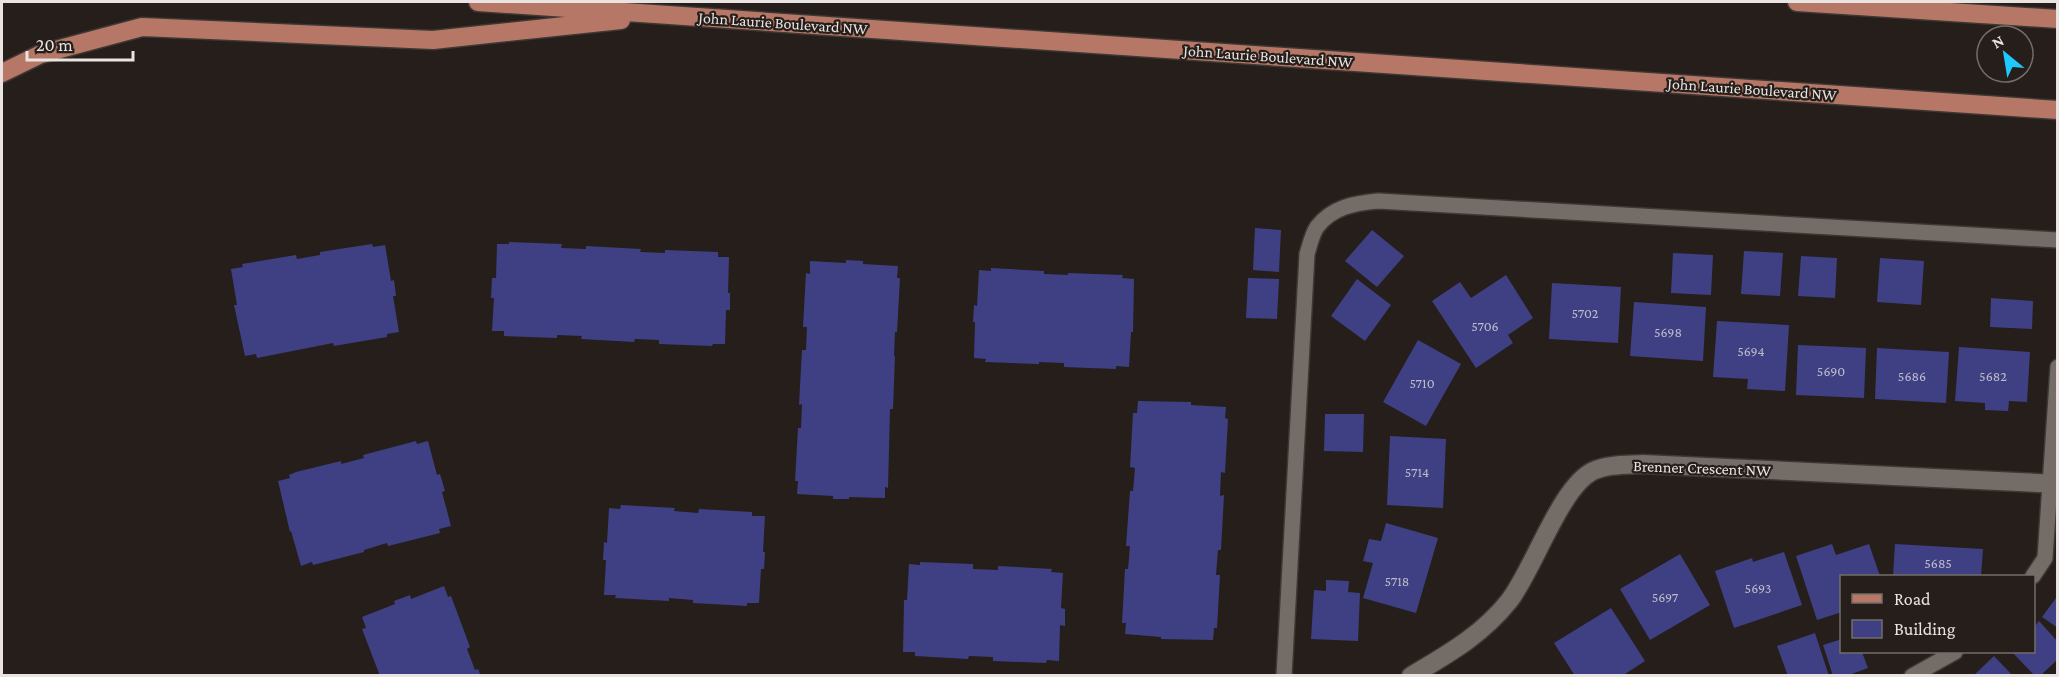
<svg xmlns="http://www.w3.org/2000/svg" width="2059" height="677" font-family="'Crimson Pro',serif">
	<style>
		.building { fill: #3f4083 }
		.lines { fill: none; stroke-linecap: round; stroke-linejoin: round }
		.service-casing { stroke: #3e3835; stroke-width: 18 }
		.minor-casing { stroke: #3e3835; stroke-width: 21 }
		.primary-casing { stroke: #3e3835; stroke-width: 21 }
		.service { stroke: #746c67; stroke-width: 15 }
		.minor { stroke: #746c67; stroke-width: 18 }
		.primary { stroke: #b67766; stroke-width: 18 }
		.labels { text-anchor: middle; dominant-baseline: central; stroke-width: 4.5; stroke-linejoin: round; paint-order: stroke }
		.number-label { font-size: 14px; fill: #bebbca }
		.street-label { font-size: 16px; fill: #e9e4e1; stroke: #251e1a }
	</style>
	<rect width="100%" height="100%" fill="#251e1a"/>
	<!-- building -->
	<path class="building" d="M1255,228l26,2 -2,42 -26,-2z
		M1372,230l32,26 -27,31 -32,-26z
		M509,242l53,2 -1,4 25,1v-3l55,3 -1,3 25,1v-3l53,2v5h11l-1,36h2v17h-4l-1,34h-12l-1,2 -53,-2v-4l-24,-1 -1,3 -53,-3 1,-3 -25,-1v3l-53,-2v-5h-12l2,-33h-3l1,-20h4l1,-34h12z
		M372,244l1,3 12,-2 6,36 3,-1 2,16h-3l6,36 -12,2v3l-53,9 -1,-3 -76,15 -1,-4 -11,2 -11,-51h3l-6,-36 12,-2 -1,-3 54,-9 1,4 23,-4v-3z
		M1744,251l39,2 -3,43 -39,-2z
		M1673,253l40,2 -2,40 -40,-2z
		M1801,256l36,2 -2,40 -37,-2z
		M1880,258l44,3 -3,44 -44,-3z
		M846,260l17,1v3l35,2 -1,12h3l-3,54h-2l-1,24h1l-2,53h-3l-2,79 -3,-1v11l-36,-1v2h-16v-3l-36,-2 1,-13h-3l3,-53h3l1,-24 -3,1 3,-55h4l1,-23h-4l3,-54 4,1v-13l36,2z
		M991,268l53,3v3l24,1v-2l55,2 -1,3 12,1 -1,53h-2l-2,35 -13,-1v3l-52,-2v-4l-25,-1v2l-54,-2 1,-3 -12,-1 1,-36h-2l1,-17 3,1 2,-36 12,1z
		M1506,275l27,43 -25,17 5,8 -37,25 -44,-67 28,-19 11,16z
		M1248,278l31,1 -2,40 -31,-1z
		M1357,279l34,26 -26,36 -34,-25z
		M1552,283l69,4 -3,56 -69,-4z
		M1991,298l42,3 -1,28 -42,-2z
		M1634,302l72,5 -3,54 -73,-5z
		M1717,321l72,4 -4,66 -38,-2 1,-10 -35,-2z
		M1418,340l43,24 -35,62 -43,-24z
		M1798,345l68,3 -2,50 -68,-3z
		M1959,347l71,5 -3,50 -18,-1 -1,10 -23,-1v-7l-30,-2z
		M1877,348l72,4 -3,51 -71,-4z
		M1138,401l53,1v3l35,2 -1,11 3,1 -3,54 -4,-1 -1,24 4,-1 -3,55h-3l-2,25h4l-3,53h-3l-1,12 -52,-1v-2l-36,-3 1,-11h-4l3,-54h3l2,-23h-4l4,-55h3l2,-23 -5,-1 3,-54h4z
		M1325,414h39l-1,38 -39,-1z
		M1390,436l56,3 -3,69 -56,-3z
		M416,441l1,3 11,-3 9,34 3,-1 5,17 -3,1 9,34 -12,3 1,4 -52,13 -1,-3 -23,7v2l-51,13 -1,-3 -11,4 -10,-35 -1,1 -12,-51 12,-3 -1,-3 7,-3 45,-11v3l23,-6 -1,-3z
		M621,505l54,3 -1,3 24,2 1,-4 53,3v4h13l-2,36h2l-1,17h-3l-2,34h-12v3l-54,-3v-3l-24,-2v3l-54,-3 1,-3h-12l2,-35h-3l1,-18 3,1 2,-35 11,1z
		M1386,523l52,15 -22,75 -53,-15 10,-35 -10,-2 6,-22 12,2z
		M1832,544l4,11 33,-11 11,32h-38v36l-25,8 -21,-64z
		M1895,544l88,5 -2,27h-88z
		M1784,552l18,53 -68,23 -19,-57 37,-13 1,4z
		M1680,554l30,51 -60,35 -30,-51z
		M920,562l53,2v5l25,1v-4l54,3 -1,3 12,1 -2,35 4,1v17l-5,-1 -1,36 -12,-1 -1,3 -53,-2v-4l-24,-1 -1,3 -53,-3v-4h-12l1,-52h3l2,-36 11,1z
		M1326,580l23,1 -1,11 12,1 -2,48 -47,-2 3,-49 12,1z
		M444,586l4,11 3,-1 19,51 -3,2 8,21 3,-1 3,7h-101l-18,-47 4,-1 -4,-11 33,-13 -1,-3 16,-6 1,4z
		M2056,598l2,1v29l-16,-11z
		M1611,608l34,53 -23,15h-47l-21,-33z
		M2039,621l19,21v17l-18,17h-5l-23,-24h22v-25z
		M1815,633l14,43h-41l-11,-30z
		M1842,639v13h20l6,16 -22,8h-13l-10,-31z
		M1994,656l19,20h-40z"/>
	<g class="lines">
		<!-- service casing -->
		<g class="service-casing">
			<path id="service" d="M2033,576l12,-18 13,-191
				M1284,676l23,-422c3,-9 5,-20 10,-27 15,-20 38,-24 61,-26l680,39
				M1912,676l43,-24"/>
		</g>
		<!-- minor casing -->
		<g class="minor-casing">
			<path id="minor" d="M1411,676c37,-22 71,-41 98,-75 24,-30 51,-114 84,-130 15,-7 34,-6 50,-7l415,20"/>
		</g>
		<!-- primary casing -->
		<g class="primary-casing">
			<path id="primary" d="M478,2l1580,108
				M1797,2l261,17
				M2,73l39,-19 101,-27 291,13 188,-20"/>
		</g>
		<!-- service -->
		<use href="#service" class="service"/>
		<!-- minor -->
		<use href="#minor" class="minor"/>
		<!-- primary -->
		<use href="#primary" class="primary"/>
	</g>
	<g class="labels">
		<!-- number labels -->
		<g class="number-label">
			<text x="1585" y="313">5702</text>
			<text x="1485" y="326">5706</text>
			<text x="1668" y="332">5698</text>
			<text x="1751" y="351">5694</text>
			<text x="1831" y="371">5690</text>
			<text x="1912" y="376">5686</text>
			<text x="1993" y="376">5682</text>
			<text x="1422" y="383">5710</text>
			<text x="1417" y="472">5714</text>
			<text x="1938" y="563">5685</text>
			<text x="1397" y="581">5718</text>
			<text x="1758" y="588">5693</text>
			<text x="1665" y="597">5697</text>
		</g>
		<!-- street labels -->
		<g class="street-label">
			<text transform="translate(783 23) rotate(4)">John Laurie Boulevard NW</text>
			<text transform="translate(1268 56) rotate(4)">John Laurie Boulevard NW</text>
			<text transform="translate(1752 89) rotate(4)">John Laurie Boulevard NW</text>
			<text transform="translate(1702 468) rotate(2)">Brenner Crescent NW</text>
		</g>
	</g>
	<!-- border -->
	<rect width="2059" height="677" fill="none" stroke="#e9e4e1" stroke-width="6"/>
	<!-- legend -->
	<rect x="1840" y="575" width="195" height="78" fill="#251e1a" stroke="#736d6a" stroke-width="1.5"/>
	<rect x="1852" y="594" width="30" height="9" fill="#b67766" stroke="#736d6a" stroke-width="1.5"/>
	<text x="1894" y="605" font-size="18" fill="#e9e4e1">Road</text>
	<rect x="1852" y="620" width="30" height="18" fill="#3f4083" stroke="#736d6a" stroke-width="1.5"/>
	<text x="1894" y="635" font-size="18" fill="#e9e4e1">Building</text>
	<!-- north arrow -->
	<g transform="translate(2005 54) rotate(330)"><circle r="28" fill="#251e1a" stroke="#736d6a" stroke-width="1.5"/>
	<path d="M0-4.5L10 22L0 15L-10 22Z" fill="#20c9fd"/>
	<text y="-9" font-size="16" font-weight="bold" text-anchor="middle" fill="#e9e4e1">N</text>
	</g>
	<!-- scale -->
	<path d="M27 51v9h106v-9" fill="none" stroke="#e9e4e1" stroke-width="3"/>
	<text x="36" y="51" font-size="18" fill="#e9e4e1" stroke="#251e1a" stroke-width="4.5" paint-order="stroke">20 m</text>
</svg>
